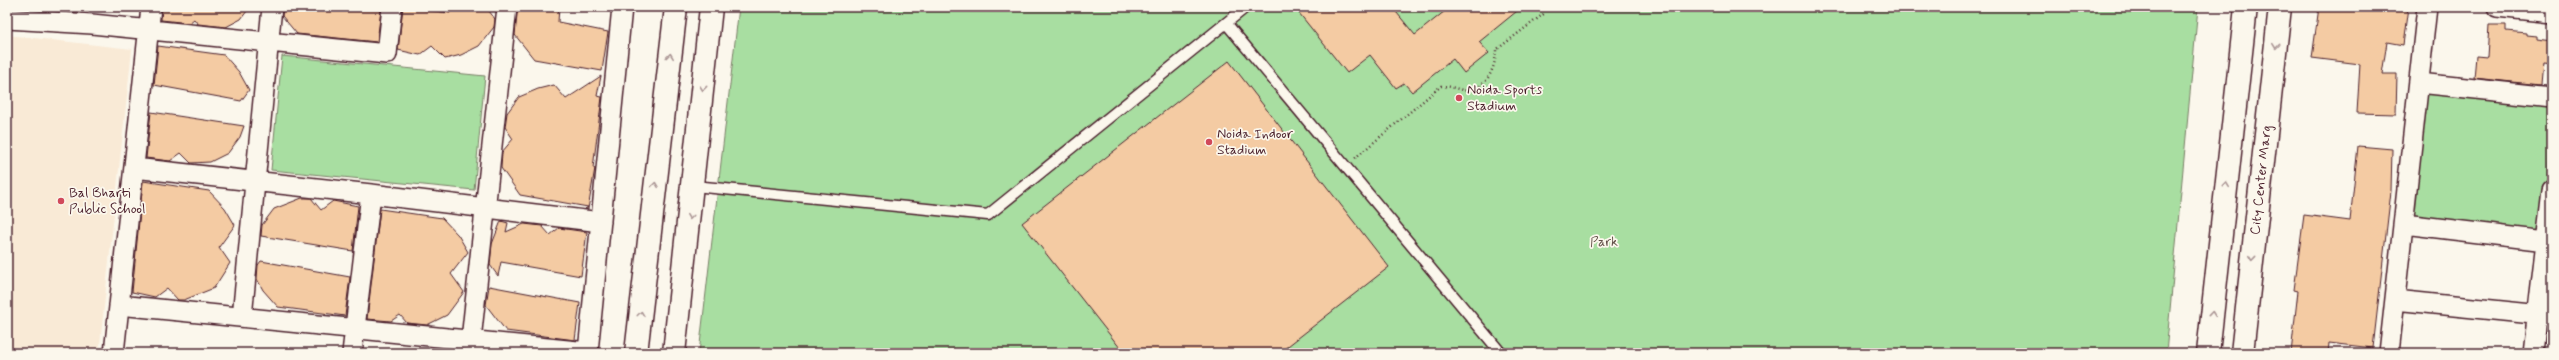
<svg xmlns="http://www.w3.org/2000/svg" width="2559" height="360" font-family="Mynerve,sans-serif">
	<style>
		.built { fill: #f9ead6 }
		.green { fill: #a8dea1; stroke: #797e66 }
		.building { fill: #f4cba3; stroke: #4a1f2b }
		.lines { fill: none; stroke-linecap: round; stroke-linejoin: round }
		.lane-casing { stroke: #4a1f2b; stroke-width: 13 }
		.street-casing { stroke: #4a1f2b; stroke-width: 22 }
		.secondary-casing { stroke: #4a1f2b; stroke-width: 25 }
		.path { stroke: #4a1f2b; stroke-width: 2.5; stroke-dasharray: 1 3; stroke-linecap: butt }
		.lane { stroke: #fbf7ec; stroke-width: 10 }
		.street { stroke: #fbf7ec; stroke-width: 19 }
		.secondary { stroke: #fbf7ec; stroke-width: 22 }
		.oneway { stroke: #ab9695 }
		.poi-dot { fill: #d1495b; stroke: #fbf7ec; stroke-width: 1.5 }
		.labels { text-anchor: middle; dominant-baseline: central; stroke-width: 3.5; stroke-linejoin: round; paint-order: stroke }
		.poi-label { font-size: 14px; fill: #4a1f2b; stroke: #fbf7ec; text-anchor: start }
		.street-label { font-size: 14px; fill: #4a1f2b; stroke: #fbf7ec }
		.park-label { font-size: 14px; fill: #624f48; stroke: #fbf7ec }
	</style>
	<rect width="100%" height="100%" fill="#fbf7ec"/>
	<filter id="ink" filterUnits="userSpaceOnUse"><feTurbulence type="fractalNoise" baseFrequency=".025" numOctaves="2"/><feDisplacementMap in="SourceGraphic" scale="8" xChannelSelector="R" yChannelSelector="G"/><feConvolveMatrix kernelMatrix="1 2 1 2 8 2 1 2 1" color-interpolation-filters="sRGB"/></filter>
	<g filter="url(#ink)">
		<!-- built -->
		<path class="built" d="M7,35l125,14 -33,304h-92z"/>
		<!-- green -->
		<path class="green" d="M739,7h1459l-32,346h-1467z
			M282,56l203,20 -11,114 -203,-20z
			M2426,91l126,14v31l-10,96 -130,-15z"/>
		<!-- building -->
		<path class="building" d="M162,7h88l-9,12 -15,8 -28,-3 -4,-5 -5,4 -28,-3z
			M283,7h80l18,3 -4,32 -80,-8 -15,-18z
			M403,7l47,6v-6h36l9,12 -1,8 -15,19 -18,9 -16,4 -13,-13 -12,9 -22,-5z
			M523,7h36l-1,15 50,10 -6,39 -68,-12 -19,-24 2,-21z
			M1306,7h86l23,28 35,-28h72l-43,35 10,11 -25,20 -11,-14 -41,33 -8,-9 -8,5 -26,-33 -23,18 -48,-60z
			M2319,7h89l-5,38 -16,-3 -5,32h15l-1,40 -39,-1 3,-49 -48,-6z
			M2489,25h17v6l20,2v2l10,1v4l16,2v22l-9,-1 -2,22 -67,-7 2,-22 11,1z
			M158,46l66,9 15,17 10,18 -8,11 -87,-16z
			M1229,61l160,206 -110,86h-155l-102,-130z
			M601,76l-4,20 5,1 -9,71h2l-7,41h-3l3,-2 -68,-12 -19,-27 1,-16 11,-13 -8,-12 2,-14 12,-16 19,-8 16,-4 12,14z
			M151,112l93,14 -4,11 -12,16 -18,9 -19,1 -10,-10 -11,8 -24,-3z
			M2358,146l34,3 -1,42 -18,157 -44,-5 -1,10h-37l7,-62 -4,-1 10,-75 46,6z
			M143,181l66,10 16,17 10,17 -16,22 11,16 -16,25 -30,12h-6l-11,-12 -12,9 -23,-5z
			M302,198h9l10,12 12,-9 25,5 -5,45 -92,-15 1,-11 12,-16z
			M380,209l62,9 16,17 10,17 -17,22 13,18 -17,23 -20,10 -20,-2 -7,-8 -9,6 -24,-2z
			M501,221l7,2 -2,9 18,-8 18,2 8,9 9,-7 28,4 -6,44 -80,-14 -3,14 -8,-11 2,-21z
			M261,261l89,16 -5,39 -67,-9 -15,-17 -6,-11 1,-14z
			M489,286l91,17 -5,37 -69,-9 -20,-26z"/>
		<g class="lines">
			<!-- lane casing -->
			<g class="lane-casing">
				<path id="lane" d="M1226,23l275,330
					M694,186l294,29 258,-208"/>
			</g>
			<!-- street casing -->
			<g class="street-casing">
				<path id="street" d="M2497,7l55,6
					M7,19l85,5 295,30 5,-47
					M2419,83l133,14
					M134,168l237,26 230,28
					M2404,224l142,17
					M2395,300l157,16
					M119,305l469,47 34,-345
					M242,317l30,-310
					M471,340l36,-333
					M114,353l37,-346
					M352,353l19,-159
					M2389,353l38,-346
					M2533,353l19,-163"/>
			</g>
			<!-- secondary casing -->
			<g class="secondary-casing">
				<g id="secondary">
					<path d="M636,353l40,-346"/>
					<path d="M674,353l37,-346"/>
					<path d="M2208,353l38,-346"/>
					<path id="s1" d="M2242,353l38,-346"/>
				</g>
			</g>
			<!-- path -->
			<path class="path" d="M1355,158l86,-72c9,0 13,2 21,4 23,4 34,-22 34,-40l49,-37"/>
			<!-- lane -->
			<use href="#lane" class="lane"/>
			<!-- street -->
			<use href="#street" class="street"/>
			<!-- secondary -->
			<use href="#secondary" class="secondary"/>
		</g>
		<!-- one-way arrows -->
		<defs><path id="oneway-chevron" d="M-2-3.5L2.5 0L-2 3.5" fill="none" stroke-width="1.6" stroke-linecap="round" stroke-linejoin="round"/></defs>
		<g class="oneway">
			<use href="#oneway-chevron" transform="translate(2276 46) rotate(96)"/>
			<use href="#oneway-chevron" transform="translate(670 56) rotate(-83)"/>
			<use href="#oneway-chevron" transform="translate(703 88) rotate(96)"/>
			<use href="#oneway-chevron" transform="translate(655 185) rotate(-83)"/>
			<use href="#oneway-chevron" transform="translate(2226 185) rotate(-84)"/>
			<use href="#oneway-chevron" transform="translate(690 217) rotate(97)"/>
			<use href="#oneway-chevron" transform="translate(2252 258) rotate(96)"/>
			<use href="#oneway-chevron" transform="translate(641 314) rotate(-83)"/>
			<use href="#oneway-chevron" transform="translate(2212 314) rotate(-84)"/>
		</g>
	</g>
	<!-- markers -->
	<g class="poi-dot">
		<circle cx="1459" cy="98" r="4"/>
		<circle cx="1209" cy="142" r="4"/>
		<circle cx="61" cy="201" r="4"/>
	</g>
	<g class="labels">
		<!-- poi labels -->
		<g class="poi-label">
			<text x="1467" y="90">Noida Sports<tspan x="1467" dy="16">Stadium</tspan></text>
			<text x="1217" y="134">Noida Indoor<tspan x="1217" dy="16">Stadium</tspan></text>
			<text x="69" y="193">Bal Bharti<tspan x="69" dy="16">Public School</tspan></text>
		</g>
		<!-- street labels -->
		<g class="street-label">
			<text stroke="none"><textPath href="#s1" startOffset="174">City Center Marg</textPath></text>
		</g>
		<!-- park labels -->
		<g class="park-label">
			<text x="1604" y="242">Park</text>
		</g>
	</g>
	<!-- margin -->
	<rect width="2559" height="360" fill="none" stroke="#fbf7ec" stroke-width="24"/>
	<rect x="12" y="12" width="2535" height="336" fill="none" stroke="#4a1f2b" stroke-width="1.5" filter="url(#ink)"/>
</svg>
